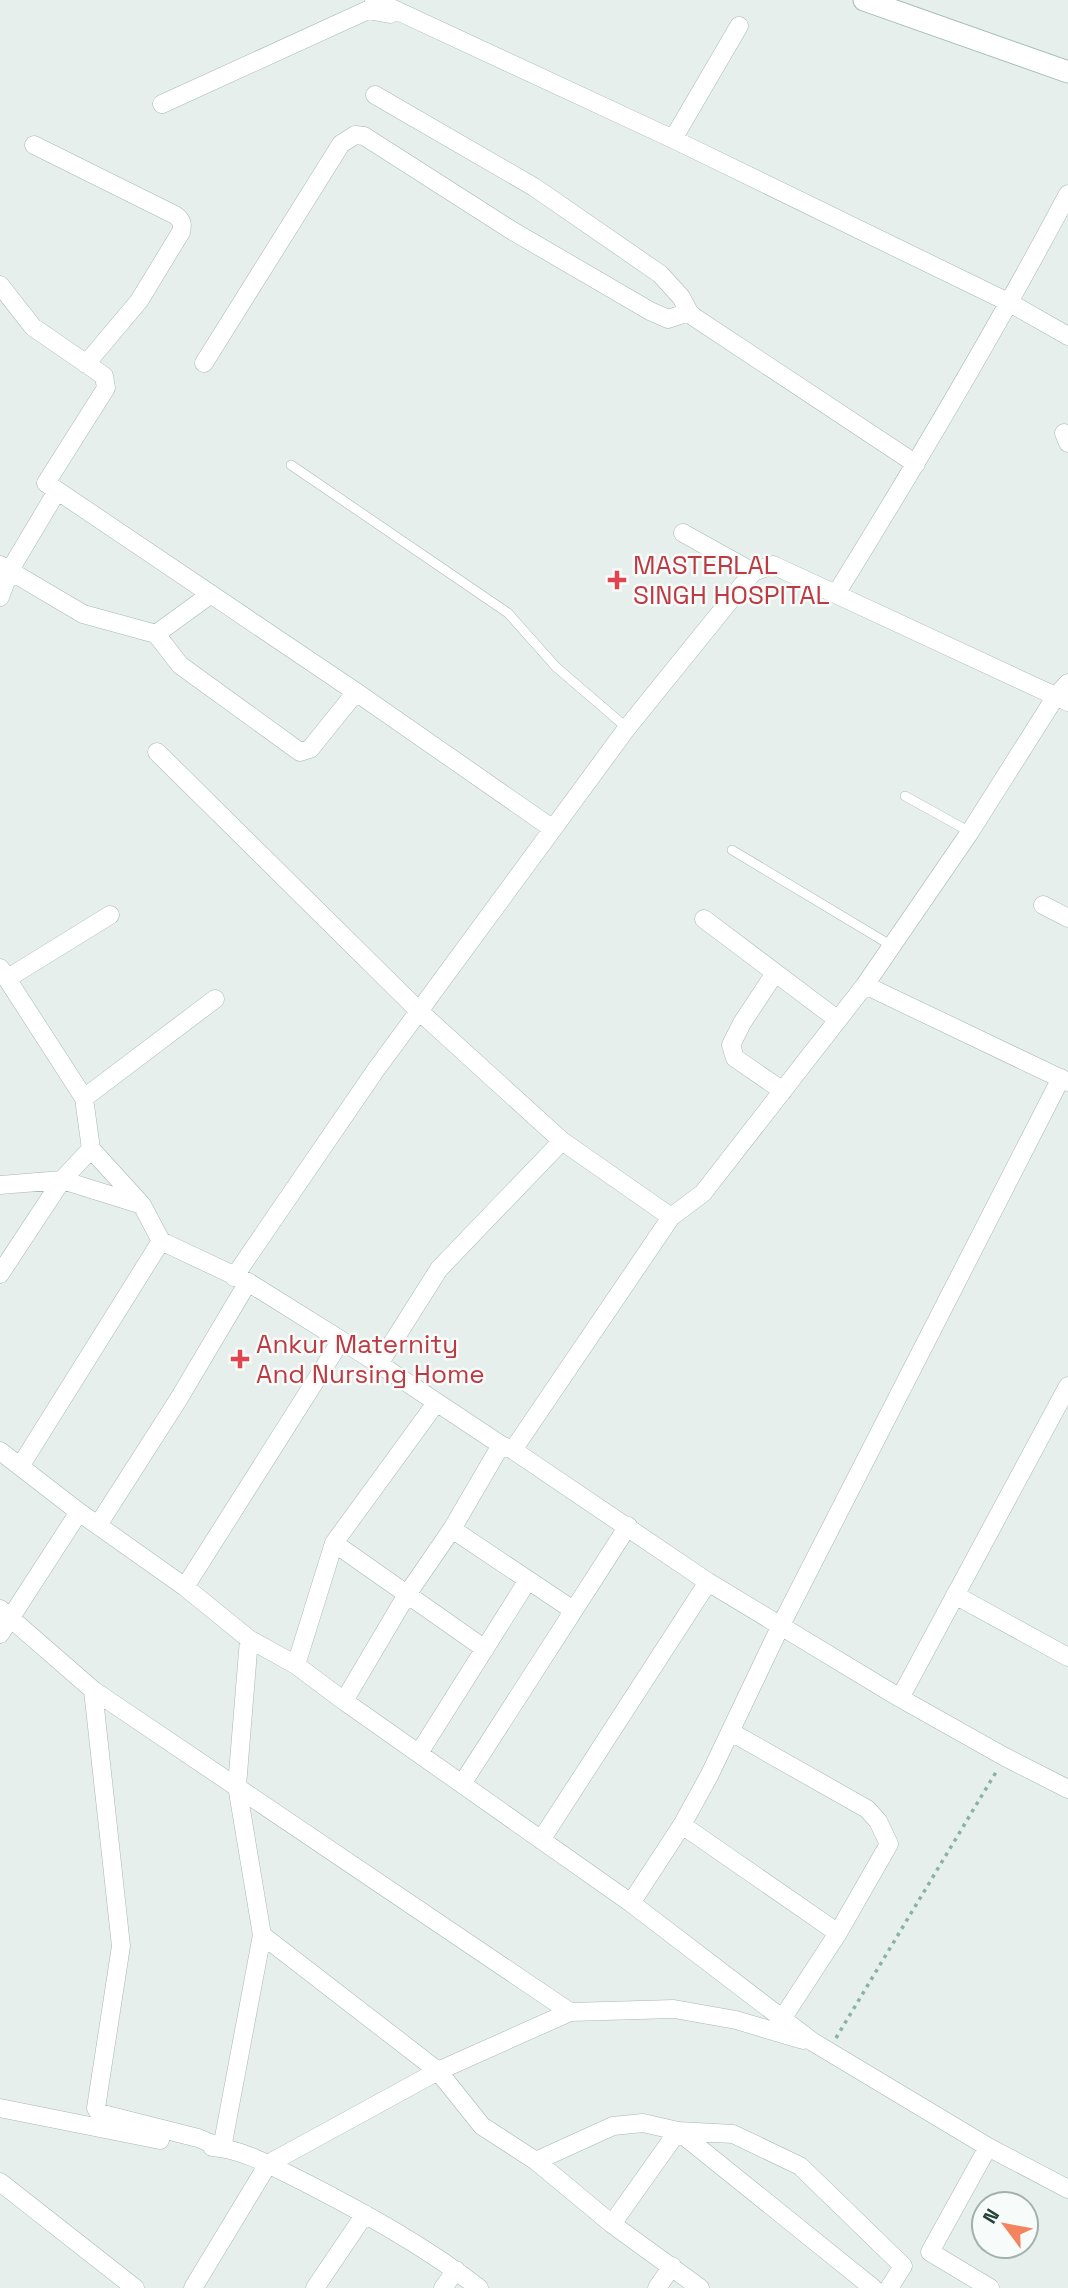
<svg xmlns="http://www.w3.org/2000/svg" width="1068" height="2288" font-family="'Space Grotesk',sans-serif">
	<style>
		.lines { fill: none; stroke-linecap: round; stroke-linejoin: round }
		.lane-casing { stroke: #a8b8b2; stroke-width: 10 }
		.street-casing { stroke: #a8b8b2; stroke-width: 19 }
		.secondary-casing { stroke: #a4bbb3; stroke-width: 23 }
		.path { stroke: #86b3a5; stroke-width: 3.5; stroke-dasharray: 3.5 5; stroke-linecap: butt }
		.lane { stroke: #fff; stroke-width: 9 }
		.street { stroke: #fff; stroke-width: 18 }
		.secondary { stroke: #fff; stroke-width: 21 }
		.health-dot { fill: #e0444e; stroke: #f7fbf9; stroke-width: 2.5 }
		.labels { text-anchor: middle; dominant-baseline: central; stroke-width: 5; stroke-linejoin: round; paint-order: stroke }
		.health-label { font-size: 26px; fill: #be3a42; stroke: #f7fbf9; text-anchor: start }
	</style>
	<rect width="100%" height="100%" fill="#e6efeb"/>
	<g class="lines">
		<!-- lane casing -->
		<g class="lane-casing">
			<path id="lane" d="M291,465l217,148 48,54 71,61
				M905,796l65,36
				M732,850l160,96"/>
		</g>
		<!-- street casing -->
		<g class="street-casing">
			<path id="street" d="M374,0l299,139 337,164 58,33
				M375,95l159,92 126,87 21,23 8,15 5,5 222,147
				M162,104l206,-94 22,4
				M673,139l66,-113
				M34,145l141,70c7,5 8,9 6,17l-42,69 -53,63
				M0,285l33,42 71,49 2,12 -60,95 310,209 197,137
				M204,363l137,-219 14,-9 9,1 147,94 139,81 18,8 21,-7
				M1064,433l4,10
				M683,533l70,39
				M0,565l83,49 73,20 55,-40
				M836,594c81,-131 160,-264 232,-400
				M0,597l10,-27 47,-79
				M156,634l24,31 120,87 10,-3 46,-57
				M157,752l262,259 143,130 109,76
				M1043,905l25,13
				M704,919l134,101
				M0,968l84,130 7,51 51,56 19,36 87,41 131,82 122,81 12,5 195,132 192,116 105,59 63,32
				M775,973l-33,50 -11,22 4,13 48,33
				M8,978l102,-63
				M865,985l203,97
				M84,1098l131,-99
				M0,1185l62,-5 80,25
				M0,1274l62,-94 29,-31
				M234,1277l141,-206 252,-343 126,-156 20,-7 295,137
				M379,1364l60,-95 123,-128
				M513,1450l158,-233 32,-24 162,-208 105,-153 86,-136 12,-13
				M0,1451l79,61 106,75 64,52 47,26 48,36 287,202 182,139 175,105 80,42
				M21,1465l140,-224
				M98,1525l80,-125 70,-118
				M452,1529l121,81
				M334,1543l151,106
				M185,1587l155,-245
				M955,1595l113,62
				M0,1609l93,81 477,322
				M0,1634l79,-122
				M296,1665l38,-122 102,-140
				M93,1690l28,256 -25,162 3,5 99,25 24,10 40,-213 -25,-149 12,-147
				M900,1698l168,-312
				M344,1701l62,-105 46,-67 49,-84
				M419,1753l109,-173
				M462,1784l166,-258
				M682,1825l156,108 51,-89 -11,-23 -11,-12 -136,-77
				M541,1840l167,-258
				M631,1903l51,-78 27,-49 72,-151 280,-547
				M262,1935l176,136 44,55 54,35 76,63 88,64
				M782,2019l56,-86
				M0,2108l160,32
				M212,2147c32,2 65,22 94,36 60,31 120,64 173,105
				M988,2147l-58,105 60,36
				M536,2161l77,-35 30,-3 35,8 195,157
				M0,2182l135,106
				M612,2224l66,-93 55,3 67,32 103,100 -14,22
				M193,2288l75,-124 170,-93 132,-59 104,-3 62,11 67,20
				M315,2288l50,-74
				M443,2288l13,-18
				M657,2288l15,-22"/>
		</g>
		<!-- secondary casing -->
		<g class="secondary-casing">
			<path id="secondary" d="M864,0l204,72"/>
		</g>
		<!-- path -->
		<path class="path" d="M836,2038l160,-266"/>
		<!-- lane -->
		<use href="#lane" class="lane"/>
		<!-- street -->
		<use href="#street" class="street"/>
		<!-- secondary -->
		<use href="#secondary" class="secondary"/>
	</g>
	<!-- markers -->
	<g class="health-dot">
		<path d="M613.5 569.5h7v7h7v7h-7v7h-7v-7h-7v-7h7z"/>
		<path d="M236.5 1348.5h7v7h7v7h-7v7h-7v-7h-7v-7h7z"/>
	</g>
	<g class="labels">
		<!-- health labels -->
		<g class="health-label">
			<text x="633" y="565">MASTERLAL<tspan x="633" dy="30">SINGH HOSPITAL</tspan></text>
			<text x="256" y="1344">Ankur Maternity<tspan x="256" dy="30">And Nursing Home</tspan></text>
		</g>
	</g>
	<!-- north arrow -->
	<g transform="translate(1005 2225) rotate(302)"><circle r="33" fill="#f7fbf9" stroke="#a3b1ad" stroke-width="2"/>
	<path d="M0-5L12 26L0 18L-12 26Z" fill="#f4845f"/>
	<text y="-10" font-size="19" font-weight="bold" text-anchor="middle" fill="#24423a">N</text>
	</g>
</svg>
